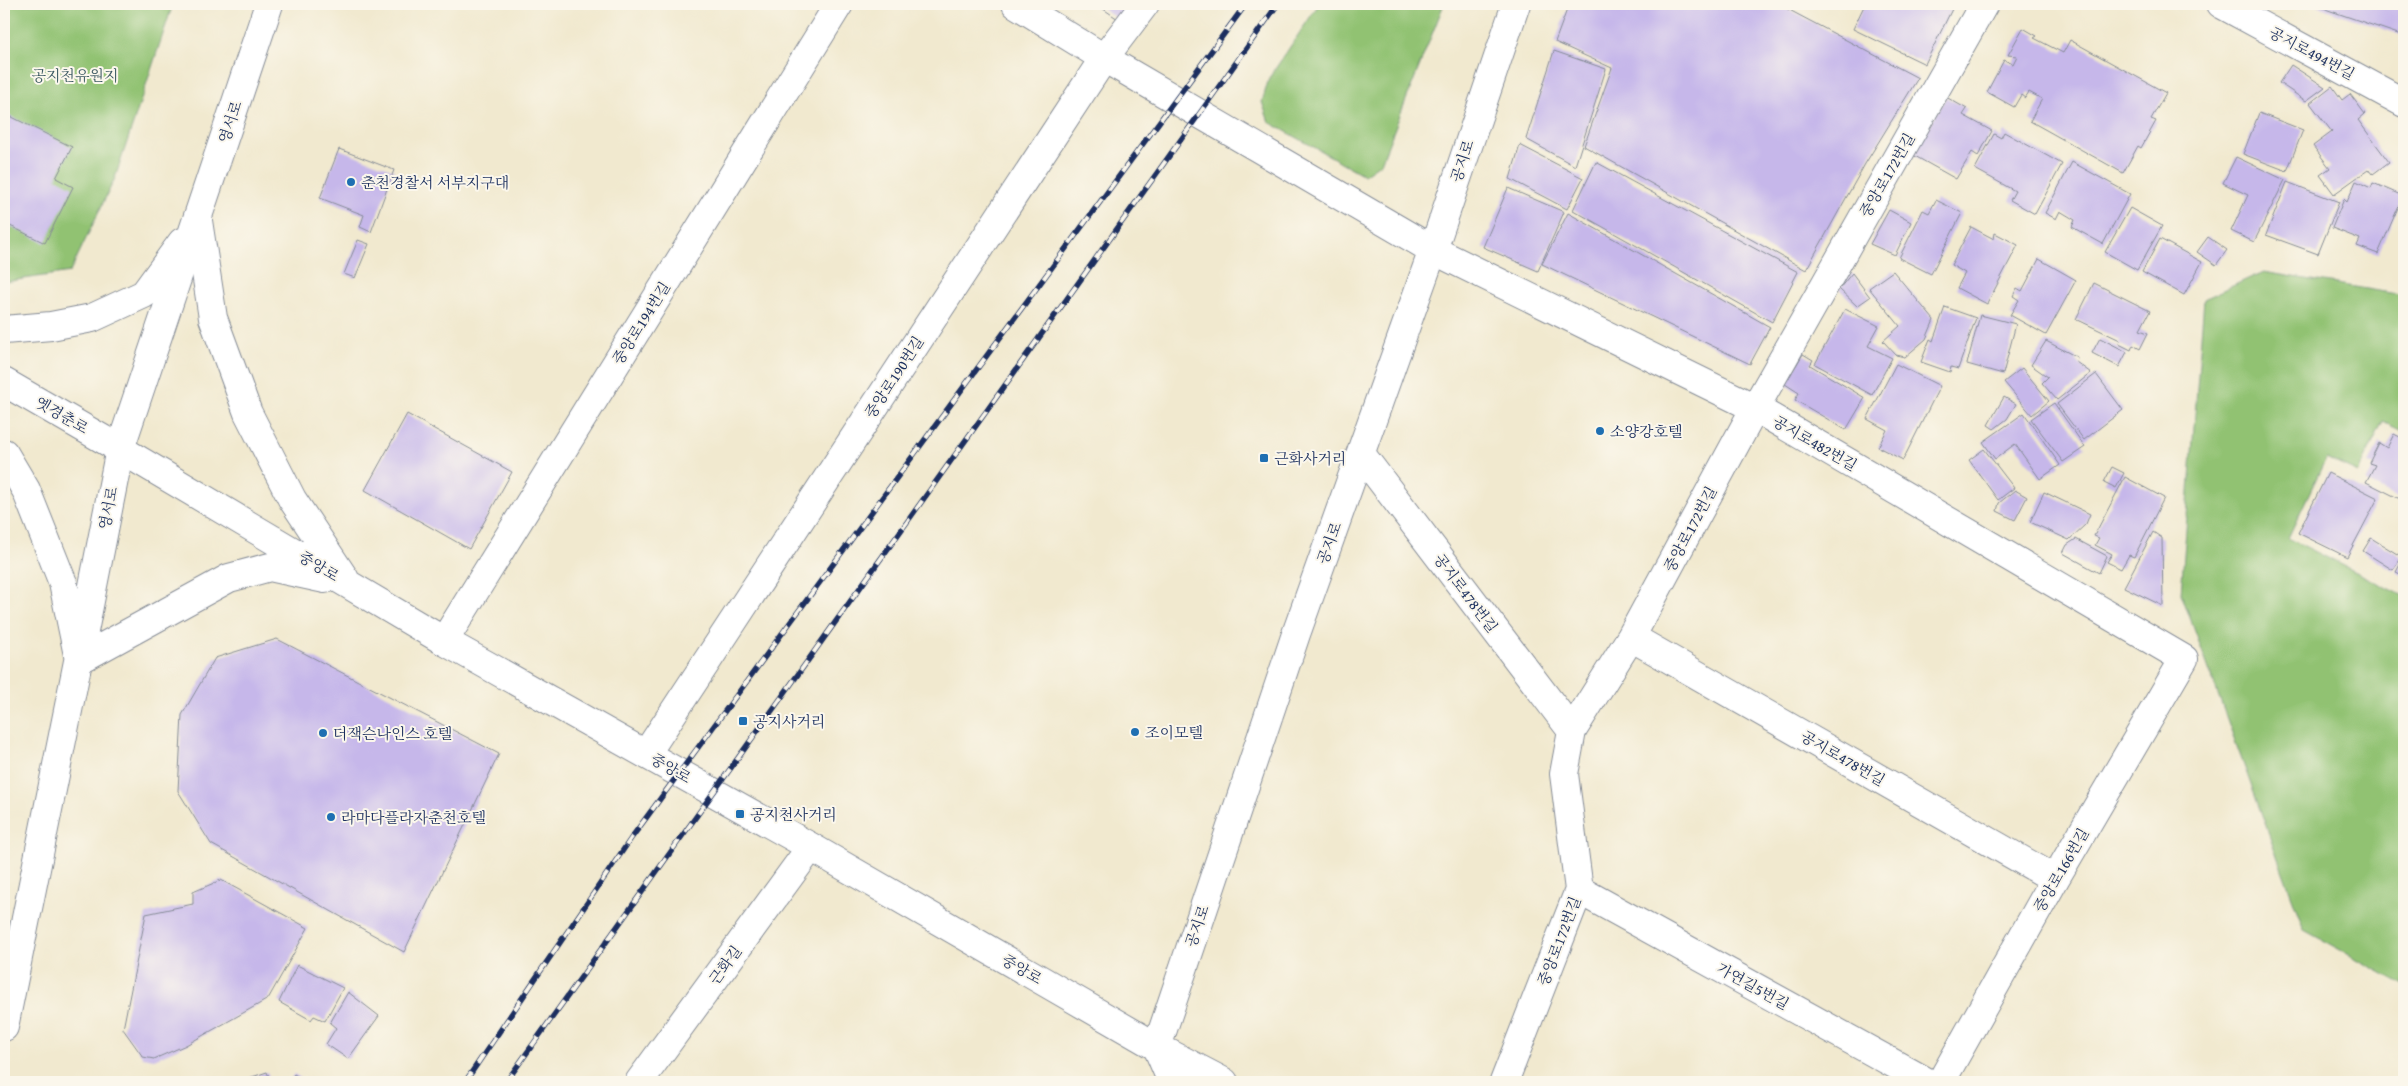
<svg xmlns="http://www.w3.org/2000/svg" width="2408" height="1086" font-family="'Gentium Book Plus','Noto Serif KR',serif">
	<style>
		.green { fill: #91c272; stroke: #567868 }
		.building { fill: #c6b7ea }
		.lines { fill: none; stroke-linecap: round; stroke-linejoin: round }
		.minor-casing { stroke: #868c96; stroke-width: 30 }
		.tertiary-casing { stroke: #868c96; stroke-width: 30 }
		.primary-casing { stroke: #868c96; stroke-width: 30 }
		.minor { stroke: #fff; stroke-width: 28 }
		.tertiary { stroke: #fff; stroke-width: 28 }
		.primary { stroke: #fff; stroke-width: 28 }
		.rail-casing { stroke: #1b2f5e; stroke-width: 5.5 }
		.rail { stroke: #fbf7ec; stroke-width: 4; stroke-dasharray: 11; stroke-linecap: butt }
		.poi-dot { fill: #1f6fb2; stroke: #fbf7ec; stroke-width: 2 }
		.labels { text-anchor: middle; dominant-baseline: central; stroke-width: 4; stroke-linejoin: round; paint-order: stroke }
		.street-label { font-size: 15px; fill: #1b2f5e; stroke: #fbf7ec }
		.park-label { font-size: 15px; fill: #3e5b64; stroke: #fbf7ec }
		.poi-label { font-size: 15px; fill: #1b2f5e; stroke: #fbf7ec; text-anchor: start }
	</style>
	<rect width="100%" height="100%" fill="#fbf7ec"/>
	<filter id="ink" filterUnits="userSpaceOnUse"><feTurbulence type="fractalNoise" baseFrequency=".02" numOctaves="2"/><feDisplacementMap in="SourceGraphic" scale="10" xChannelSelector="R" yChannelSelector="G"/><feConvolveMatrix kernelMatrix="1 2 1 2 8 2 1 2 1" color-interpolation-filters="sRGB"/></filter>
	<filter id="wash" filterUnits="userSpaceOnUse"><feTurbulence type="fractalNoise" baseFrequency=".0096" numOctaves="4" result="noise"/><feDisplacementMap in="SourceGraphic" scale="20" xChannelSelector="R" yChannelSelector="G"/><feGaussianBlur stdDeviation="1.12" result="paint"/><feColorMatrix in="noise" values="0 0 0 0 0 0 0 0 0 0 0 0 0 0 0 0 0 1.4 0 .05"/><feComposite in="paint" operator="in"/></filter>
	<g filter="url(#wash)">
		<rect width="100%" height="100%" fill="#f1e9cf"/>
		<!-- green -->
		<path class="green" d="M4,4h169l-58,174 -45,94 -66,10z
			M1319,4h125l-63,159 -17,12 -95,-53 -7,-20 7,-24z
			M2263,272l141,23v137l-21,-10 -25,51 -32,-15 -38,80 116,58v389l-100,-55 -123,-337 23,-294z"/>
		<g id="blocks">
			<!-- building -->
			<path class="building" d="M1096,4h32l-10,15z
				M1569,4h209l140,74 -53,86 -59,106 -222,-124 28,-78 -57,-26z
				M1865,4h82l6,3 -28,57 -72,-35z
				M2316,4h88v32l-76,-26z
				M2023,28l14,8 -3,2 29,15 7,-13 96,53 -15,26 5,2 -15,27 -3,-2 -15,27 -93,-52 12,-22 -13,-7 -4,6 -4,-3 -7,12 -27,-15 17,-32 9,4 4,-8 -9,-1z
				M1554,51l52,18 -31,97 -49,-27z
				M2291,65l34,22 -19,14 -27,-18z
				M2332,86l10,14 8,-6 15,20 -7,6 31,42 -16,12 -4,-5 -35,25 -14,-19 10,-7 -17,-22 19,-14 -22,-29z
				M1946,97l21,12 -4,6 29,16 -14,25 -6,-4 -16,27 -43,-24z
				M4,113l68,34 -16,31 17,9 -28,56 -41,-20z
				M2259,113l44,17 -16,41 -44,-17z
				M2004,132l58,32 -27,50 -25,-14 5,-9 -40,-22 19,-35 7,4z
				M1520,145l63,33 -16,31 -57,-30z
				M339,149l55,21 -23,62 -11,-5 4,-12 -44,-17z
				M2236,157l49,23 -31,62 -23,-11 17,-36 -25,-12z
				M1596,162l202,110 -26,50 -199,-112z
				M2072,162l58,32 -27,50 -31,-17 3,-7 -15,-9 -4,8 -11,-6z
				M2356,181l15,7 2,-5 30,13 -25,58 -21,-8 3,-7 -28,-11 12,-29 3,3z
				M2287,182l52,20 -21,52 -52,-19z
				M1508,188l56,24 -26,59 -55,-24z
				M1936,200l26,13 -31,61 -32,-16 24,-48 6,3z
				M2130,208l32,18 -25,44 -32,-18z
				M1889,210l22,12 -16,33 -25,-11z
				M1568,213l202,114 -20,37 -208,-100z
				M1971,227l23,12 1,-6 23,12 -31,59 -30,-16 8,-15 -14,-8z
				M2208,237l19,13 -11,15 -19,-13z
				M2160,239l42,23 -18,33 -42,-23z
				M358,240l11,4 -14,34 -11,-4z
				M2039,259l37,21 -30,55 -36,-20 9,-15 -6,-4 4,-8 5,3z
				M1893,271l41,49 -8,19 -21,18 -9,-2 -13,-14 17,-15 -31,-38z
				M1852,273l18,24 -13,9 -18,-17z
				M2094,283l56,28 -10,19 8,3 -8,16 -7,-4 -2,5 -12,-6 1,-4 -44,-21z
				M1945,307l31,11 -18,51 -7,-2 -1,5 -29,-10 9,-23 3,2z
				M1845,309l34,17 -11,20 24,12 -20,37 -57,-31z
				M1980,315l36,9 -13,50 -36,-10z
				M2100,338l27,14 -8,15 -27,-14z
				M2046,341l31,16 -1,5 15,11 -34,27 -15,-17 6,-6 -17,-12z
				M1803,354l10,6 -3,5 55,33 -19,32 -51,-30 4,-7 -14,-9z
				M1896,364l44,22 -37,74 -25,-13 9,-17 -20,-11z
				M2022,368l27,33 -17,14 -28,-33z
				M2096,374l27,36 -39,30 -27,-36z
				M2004,397l12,7 -9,15 -13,10 -6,-4z
				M2054,403l31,44 -22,15 -32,-43z
				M2024,413l36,52 -20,14 -25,-35 -20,15 -12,-17z
				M407,414l105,58 -43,77 -104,-59z
				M2394,434l10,5v62l-38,-19 9,-17 -6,-2 10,-20 8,5z
				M1984,449l30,39 -16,12 -29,-40z
				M2112,467l12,6 -8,15 -12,-6z
				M2328,473l50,25 -31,59 -49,-24z
				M2125,477l39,21 -30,59 -5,-2 -8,14 -14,-7 5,-8 -17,-9 4,-7 -5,-2z
				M2015,490l12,7 -12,23 -18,-9 2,-8z
				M2044,492l46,22 -4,10 -17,16 -39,-18z
				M2153,532l9,6 1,68 -39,-19z
				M2371,538l31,19 -9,13 -30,-19z
				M2076,539l31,17 -8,17 -36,-20 4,-8z
				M2403,559l1,1v16l-8,-4z
				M277,639l222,115 -95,198 -193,-108 -33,-53 4,-76 33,-57z
				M221,880l87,48 -40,71 -82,46 -32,14 -11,-2 -20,-28 23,-115 47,-10v-12z
				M297,965l46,23 -18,33 -11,-5 -3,4 -32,-18z
				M348,992l31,24 -31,43 -22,-15 10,-16 -6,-5z
				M267,1072l4,10h-34z
				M294,1074l13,8h-18z"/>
		</g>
	</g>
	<g filter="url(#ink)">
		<use href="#blocks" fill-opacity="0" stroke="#868c96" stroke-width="1"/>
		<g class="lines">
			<!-- minor casing -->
			<g class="minor-casing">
				<path id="minor" d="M1016,4l88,54 329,192 322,158 429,251 -129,220 -114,203
					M2221,4l183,99
					M1361,454l211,277
					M1631,637l424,242
					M444,641l395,-637
					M646,754l458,-696 41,-54
					M1579,890l348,192
					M639,1082l172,-235
					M1504,1082l75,-192 -15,-116 8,-43 59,-94 124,-229 229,-404"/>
			</g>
			<!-- tertiary casing -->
			<g class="tertiary-casing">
				<path id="tertiary" d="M198,221l15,97 35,95 44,86 53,80
					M4,453l22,37 37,93 16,77 150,-82 41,-11 55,12
					M4,1027c38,-193 79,-385 116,-578l324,192 367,206 346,200 67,35
					M1172,1082l-15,-35 139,-413 137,-384 83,-246"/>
			</g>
			<!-- primary casing -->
			<g class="primary-casing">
				<path id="primary" d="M4,330l47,-4 41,-8 52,-24 38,-52
					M4,382l116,67 149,-445"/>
			</g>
			<!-- minor -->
			<use href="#minor" class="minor"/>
			<!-- tertiary -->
			<use href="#tertiary" class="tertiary"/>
			<!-- primary -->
			<use href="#primary" class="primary"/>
			<!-- rail casing -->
			<g class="rail-casing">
				<path id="rail" d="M465,1082l167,-245 614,-833
					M506,1082l772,-1078"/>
			</g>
			<!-- rail -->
			<use href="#rail" class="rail"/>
		</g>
	</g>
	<!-- markers -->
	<g class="poi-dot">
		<circle cx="351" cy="182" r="5"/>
		<circle cx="1600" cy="431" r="5"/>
		<rect x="1259" y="453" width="10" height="10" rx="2.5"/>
		<rect x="738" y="716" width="10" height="10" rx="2.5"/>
		<circle cx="1135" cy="732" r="5"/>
		<circle cx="323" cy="733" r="5"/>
		<rect x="735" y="809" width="10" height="10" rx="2.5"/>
		<circle cx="331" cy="817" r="5"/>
	</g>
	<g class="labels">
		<!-- street labels -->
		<g class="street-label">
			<text transform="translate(2312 53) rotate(28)">공지로494번길</text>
			<text transform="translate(230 122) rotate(-72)">영서로</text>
			<text transform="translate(1462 161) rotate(-72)">공지로</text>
			<text transform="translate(1887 175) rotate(-60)">중앙로172번길</text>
			<text transform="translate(641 323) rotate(-58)">중앙로194번길</text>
			<text transform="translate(894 377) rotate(-57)">중앙로190번길</text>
			<text transform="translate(62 415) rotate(30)">옛경춘로</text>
			<text transform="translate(1815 443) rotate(30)">공지로482번길</text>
			<text transform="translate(108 508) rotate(-79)">영서로</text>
			<text transform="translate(1690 529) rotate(-62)">중앙로172번길</text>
			<text transform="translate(1329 543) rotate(-70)">공지로</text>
			<text transform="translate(319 566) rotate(31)">중앙로</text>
			<text transform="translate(1466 593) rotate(53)">공지로478번길</text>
			<text transform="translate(1843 758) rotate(30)">공지로478번길</text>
			<text transform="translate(671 768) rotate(30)">중앙로</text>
			<text transform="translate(2061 870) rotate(-60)">중앙로166번길</text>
			<text transform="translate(1197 926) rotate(-71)">공지로</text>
			<text transform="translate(1559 941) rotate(-69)">중앙로172번길</text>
			<text transform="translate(725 965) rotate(-54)">근화길</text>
			<text transform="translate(1022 969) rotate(30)">중앙로</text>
			<text transform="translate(1753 986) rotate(29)">가연길5번길</text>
		</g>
		<!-- park labels -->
		<g class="park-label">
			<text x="75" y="75">공지천유원지</text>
		</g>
		<!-- poi labels -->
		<g class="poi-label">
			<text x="361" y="182">춘천경찰서 서부지구대</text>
			<text x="1610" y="431">소양강호텔</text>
			<text x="1274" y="458">근화사거리</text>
			<text x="753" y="721">공지사거리</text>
			<text x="1145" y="732">조이모텔</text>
			<text x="333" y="733">더잭슨나인스 호텔</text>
			<text x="750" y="814">공지천사거리</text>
			<text x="341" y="817">라마다플라자춘천호텔</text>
		</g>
	</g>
	<!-- margin -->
	<rect width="2408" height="1086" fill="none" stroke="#fbf7ec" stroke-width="20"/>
</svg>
